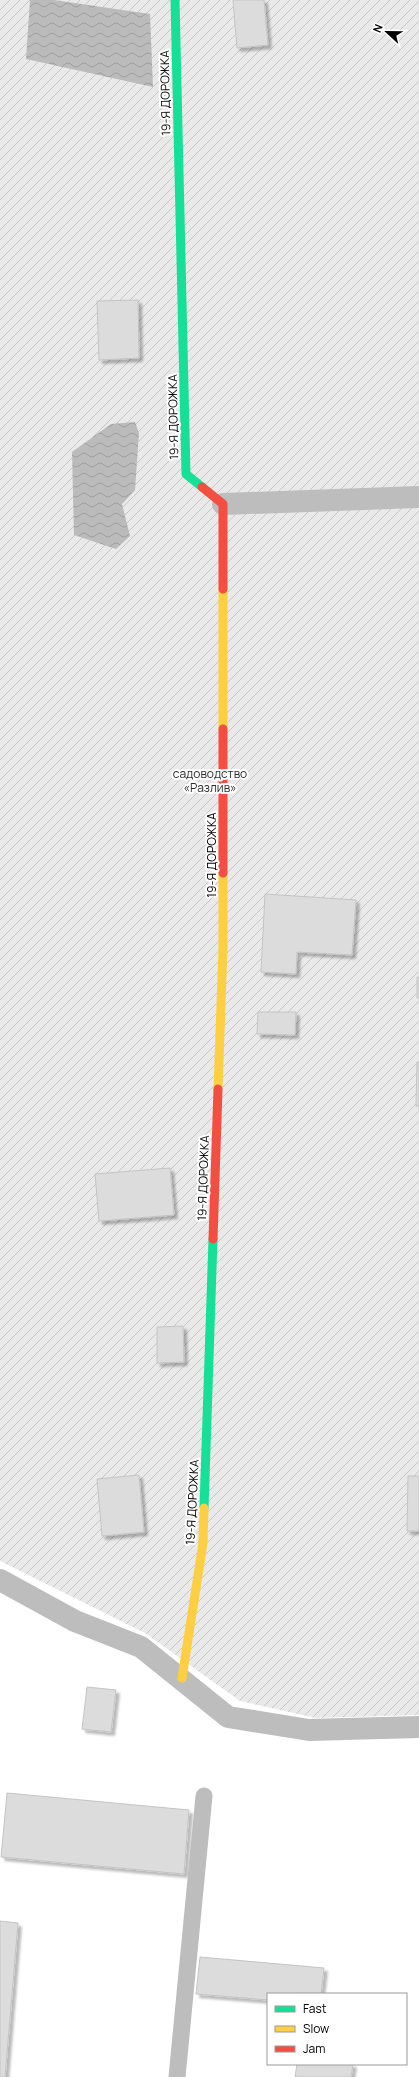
<svg xmlns="http://www.w3.org/2000/svg" width="419" height="2077" font-family="Manrope,sans-serif">
	<style>
		.garden { fill: url(#garden-furrows) }
		.water { fill: url(#water-waves) }
		.building { fill: #dcdcdc; stroke: #c4c4c4; filter: url(#shadow) }
		.lines { fill: none; stroke-linecap: round; stroke-linejoin: round }
		.lane { stroke: #bdbdbd; stroke-width: 17 }
		.street { stroke: #bdbdbd; stroke-width: 22 }
		.fast { stroke: #16e098; stroke-width: 9 }
		.slow { stroke: #ffcf43; stroke-width: 9 }
		.jam { stroke: #f24e42; stroke-width: 9 }
		.labels { text-anchor: middle; dominant-baseline: central; stroke-width: 4; stroke-linejoin: round; paint-order: stroke }
		.street-label { font-size: 12px; fill: #000; stroke: #fff }
		.park-label { font-size: 12px; fill: #2e2e2e; stroke: #fff }
	</style>
	<defs>
		<pattern id="garden-furrows" width="10" height="10" patternUnits="userSpaceOnUse"><rect width="10" height="10" fill="#e9e9e9"/><path d="M-1 1l2-2M0 10L10 0M9 11l2-2" fill="none" stroke="#c6c6c6"/></pattern>
		<pattern id="water-waves" width="16" height="10" patternUnits="userSpaceOnUse"><rect width="16" height="10" fill="#bbb"/><path d="M0 5q4-4 8 0t8 0" fill="none" stroke="#9f9f9f"/></pattern>
		<filter id="shadow"><feDropShadow dx="3.5" dy="3.5" stdDeviation="1" flood-color="#0004"/></filter>
	</defs>
	<rect width="100%" height="100%" fill="#fff"/>
	<!-- garden -->
	<path class="garden" d="M0,0h419v1715l-103,3 -76,-17 -95,-68 -145,-72z"/>
	<!-- water -->
	<path class="water" d="M30,0h24l96,14 3,73 -127,-28z
		M135,422l4,11 -4,57 -13,14 8,32 -14,13 -42,-14 -2,-83 39,-28z"/>
	<!-- building -->
	<path class="building" d="M233,0h31l4,45 -31,3z
		M138,300l1,58 -40,2 -2,-59z
		M265,894l91,6 -4,55 -55,-3 -1,22 -35,-2z
		M417,977h2v21h-2z
		M258,1012h38l-1,23 -38,-1z
		M417,1062h2v44h-3z
		M170,1168l4,47 -75,6 -4,-47z
		M183,1326l1,36 -27,1v-36z
		M139,1475l5,57 -42,4 -5,-57z
		M408,1476h11v55h-12z
		M87,1687l29,3 -5,42 -29,-3z
		M7,1793l182,17 -5,64 -183,-17z
		M0,1921l18,2 -13,154h-5z
		M200,1957l124,11 -3,26h-53v6l-72,-6z
		M297,2064h56l-2,13h-56z"/>
	<g class="lines">
		<!-- lane -->
		<path class="lane" d="M177,2077l27,-281"/>
		<!-- street -->
		<path class="street" d="M223,504l196,-7
			M0,1580l75,41 66,26 87,70 81,13 110,-3"/>
		<!-- fast -->
		<path class="fast" d="M175,0l11,474 16,13
			M204,1508l9,-269"/>
		<!-- slow -->
		<path class="slow" d="M223,589v140
			M218,1089l5,-140v-76
			M182,1678l21,-135 1,-35"/>
		<!-- jam -->
		<path class="jam" d="M202,487l21,17v85
			M223,729v144
			M213,1239l5,-150"/>
	</g>
	<g class="labels">
		<!-- street labels -->
		<g class="street-label">
			<text transform="translate(165 93) rotate(-91)">19-Я ДОРОЖКА</text>
			<text transform="translate(173 417) rotate(-91)">19-Я ДОРОЖКА</text>
			<text transform="translate(211 855) rotate(-90)">19-Я ДОРОЖКА</text>
			<text transform="translate(203 1178) rotate(-88)">19-Я ДОРОЖКА</text>
			<text transform="translate(192 1502) rotate(-87)">19-Я ДОРОЖКА</text>
		</g>
		<!-- park labels -->
		<g class="park-label">
			<text x="210" y="773">садоводство<tspan x="210" dy="14">«Разлив»</tspan></text>
		</g>
	</g>
	<!-- legend -->
	<rect x="267" y="1993" width="140" height="72" fill="#ffffff" stroke="#999999"/>
	<rect x="275" y="2006" width="20" height="6" fill="#16e098" stroke="#999999"/>
	<text x="303" y="2013" font-size="12" fill="#000000">Fast</text>
	<rect x="275" y="2026" width="20" height="6" fill="#ffcf43" stroke="#999999"/>
	<text x="303" y="2033" font-size="12" fill="#000000">Slow</text>
	<rect x="275" y="2046" width="20" height="6" fill="#f24e42" stroke="#999999"/>
	<text x="303" y="2053" font-size="12" fill="#000000">Jam</text>
	<!-- north arrow -->
	<g transform="translate(387 32) rotate(292)" stroke="#ffffff" stroke-width="3" paint-order="stroke">
	<path d="M0-3L7 15L0 10L-7 15Z" fill="#000000"/>
	<text y="-6" font-size="11" font-weight="bold" text-anchor="middle" fill="#000000">N</text>
	</g>
</svg>
